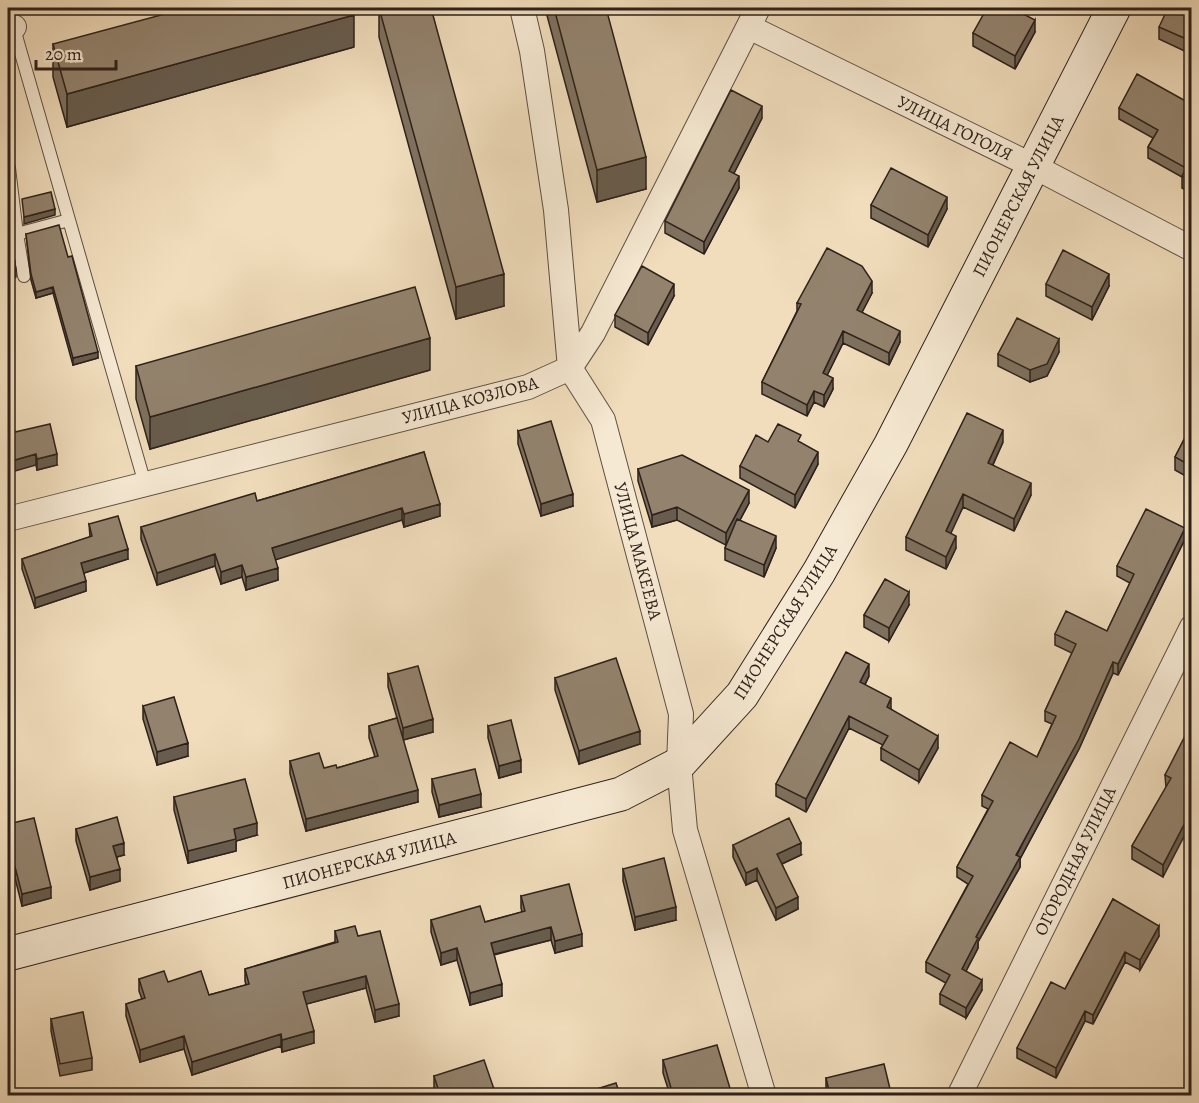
<svg xmlns="http://www.w3.org/2000/svg" width="1199" height="1103" font-family="Alegreya,serif">
	<style>
		.lines { fill: none; stroke-linecap: round; stroke-linejoin: round }
		.lane-casing { stroke: #5e5042; stroke-width: 14 }
		.street-casing { stroke: #5e5042; stroke-width: 26 }
		.secondary-casing { stroke: #2d211a; stroke-width: 35 }
		.lane { stroke: #f6e9d3; stroke-width: 12 }
		.street { stroke: #f6e9d3; stroke-width: 24 }
		.secondary { stroke: #f6e9d3; stroke-width: 33 }
		.wall { fill: #7e715f; stroke: #2d211a; stroke-width: 1.5 }
		.shaded-wall { fill: #675c4d; stroke: #2d211a; stroke-width: 1.5 }
		.building { fill: #93836e; stroke: #2d211a; stroke-width: 1.5 }
		.labels { text-anchor: middle; dominant-baseline: central; stroke-width: 4.5; stroke-linejoin: round; paint-order: stroke }
		.street-label { font-size: 18px; fill: #2d211a; stroke: #f6e9d3 }
	</style>
	<rect width="100%" height="100%" fill="#f1ddbc"/>
	<filter id="stains"><feTurbulence type="fractalNoise" baseFrequency=".00333" numOctaves="4"/><feColorMatrix values="0 0 0 0 .2 0 0 0 0 .09 0 0 0 0 .02 0 0 0 .5 -.17"/></filter>
	<radialGradient id="worn" r=".72"><stop offset=".6" stop-color="#630" stop-opacity="0"/><stop offset="1" stop-color="#630" stop-opacity=".3"/></radialGradient>
	<g class="lines">
		<!-- lane casing -->
		<g class="lane-casing">
			<path id="lane" d="M8,8l137,476
				M9,168l8,66
				M24,276l-7,-42 52,-14"/>
		</g>
		<!-- street casing -->
		<g class="street-casing">
			<path id="street" d="M522,8l10,43 24,159 14,158 33,52 78,294 -2,50 6,66 79,266
				M749,27l284,139 159,83
				M8,28l6,-1
				M8,519l520,-132 42,-19 23,-35 165,-325
				M959,1096l233,-469"/>
		</g>
		<!-- secondary casing -->
		<g class="secondary-casing">
			<path id="secondary" d="M8,954l613,-160 58,-30 63,-69 77,-123 72,-128 223,-436"/>
		</g>
		<!-- lane -->
		<use href="#lane" class="lane"/>
		<!-- street -->
		<use href="#street" class="street"/>
		<!-- secondary -->
		<use href="#secondary" class="secondary"/>
	</g>
	<!-- wall -->
	<path class="wall" d="M379,8h52l73,298 -48,13 -77,-282z
		M545,8h61l40,181 -49,13z
		M1191,8v46l-32,-15v-12z
		M1035,32l-20,37 -42,-23v-13z
		M53,44l301,3 -287,80 -14,-50z
		M1191,104v89l-9,-5v-11l-34,-19v-11l5,-9 -34,-19v-11z
		M762,118l-28,55 5,15 -35,66 -39,-21v-12z
		M871,205l76,4 -19,38 -57,-29z
		M8,215l8,56v6l-8,2z
		M26,234l42,23 30,101 -25,7 -20,-72 -17,5 -5,-18z
		M1046,284l63,2 -17,34 -46,-24z
		M872,293l-10,19 38,30 -11,23 -46,-22 -16,32 6,14 -9,18 -10,-5 -7,14 -45,-22v-12l35,-71v-8z
		M674,296l-26,49 -33,-18v-12z
		M1059,352l-12,24 -17,6 -32,-16v-12z
		M136,366l294,4 -280,79 -14,-50z
		M1191,426v53l-16,-9v-13z
		M518,431l55,75 -32,10 -23,-72z
		M15,432l42,33 -20,5 -1,-5z
		M1003,442l-10,23 38,30 -17,36 -51,-24 -13,26 6,15 -10,21 -40,-19v-13z
		M801,443l17,21 -23,44 -55,-30v-12z
		M424,452l16,64 -36,11 -2,-7 -127,39 3,21 -32,10 -4,-13 -21,7 -6,-18 -58,19 -16,-46v-12l116,-26z
		M638,469l111,34 -9,17 36,28 -12,29 -39,-17v-12l1,-3 -49,-25 -25,7 -14,-46z
		M89,524l39,35 -44,14 2,18 -51,17 -13,-39v-10l68,-22z
		M1185,539l-67,136 -5,-2 -34,76 -59,110v8l-42,75v6l-12,23 16,19 -16,28 -26,-14v-10l6,-11 -20,-11v-10l42,-78 -11,-7v-10l31,-58 -6,-3v-11l55,-38 15,-33 -7,-3v-10l27,-58 -17,-8v-11l52,-3 23,-48 -13,-7v-10z
		M909,605l-20,36 -25,-14v-12z
		M388,674l45,58 -30,8 15,62 -112,29 -16,-57v-13l34,7h13l38,-11 -6,-19v-12l28,-8 -9,-31z
		M869,676l-4,9 26,24 47,39 -19,34 -38,-22v-12l2,-3 -34,-17 -43,84 -30,-16v-12z
		M555,678l85,66 -61,20 -24,-74z
		M143,706l45,50 -31,9 -14,-46z
		M488,726l33,46 -22,6 -11,-40z
		M1191,732l-28,145 -31,-18v-13l34,-58 -1,-13z
		M432,779l49,28 -42,10 -7,-25z
		M174,797l83,38 -21,6v10l-48,12 -14,-53z
		M8,824l43,74 -29,8 -7,-28 -7,2z
		M76,829l48,26 -7,2 3,24 -30,9 -14,-49z
		M733,845l68,10 -19,9 16,45 -22,11 -19,-40 -11,5 -13,-28z
		M623,869l53,51 -41,10 -12,-49z
		M521,896l61,50 -27,7 -4,-13 -57,15 8,41 -32,9 -13,-45 -16,5 -10,-33v-12l54,2 37,-10 -1,-4z
		M1113,899l46,37 -19,34 -15,-8 -32,62 -8,-3 -29,57 -39,-20v-10l48,-59z
		M335,931l23,5 41,80 -24,6 -9,-34 -60,16 8,39 -32,9 -1,-6 -89,29 -8,-26 -44,13 -14,-46v-12l16,-5 -3,-8v-12l29,3 41,13 37,-10 -1,-4v-12l90,-27z
		M51,1019l41,39v12l-32,6 -9,-45z
		M663,1060l69,35h-62l-7,-22z
		M434,1076l62,19h-60l-2,-6z
		M826,1078l65,17h-64l-1,-5z"/>
	<!-- shaded-wall -->
	<path class="shaded-wall" d="M354,15v32l-287,80v-33z
		M1035,20v12l-20,37v-13z
		M762,106v12l-33,65v-12z
		M646,157v32l-49,13v-32z
		M739,176v12l-35,66v-12z
		M947,197v12l-19,38v-12z
		M55,209v6l-31,9v-7z
		M504,274v32l-48,13v-32z
		M1109,274v12l-17,34v-13z
		M872,281v12l-15,29v-12z
		M674,284v12l-26,49v-12z
		M53,287v6l-17,5v-6z
		M843,331v12l-20,41v-11z
		M900,331v11l-11,23v-12z
		M430,338v32l-280,79v-32z
		M1059,339v13l-12,24 -17,6v-12z
		M98,352v6l-25,7v-7z
		M833,378v11l-9,18v-12z
		M814,391v11l-7,14v-11z
		M1003,430v12l-15,33v-12z
		M818,452v12l-23,44v-13z
		M36,454v11l-28,8v-11z
		M57,454v11l-20,5v-11z
		M1031,483v12l-17,36v-12z
		M749,490v13l-23,43v-13z
		M573,494v12l-32,10v-12z
		M963,494v13l-17,37v-13z
		M440,504v12l-36,11v-13z
		M677,507v13l-25,7v-12z
		M402,508v12l-130,41v-13z
		M1185,528v11l-67,136v-11z
		M776,536v12l-12,29v-12z
		M956,536v12l-10,21v-12z
		M128,549v10l-47,15v-11z
		M215,554v12l-58,19v-12z
		M242,565v12l-21,7v-12z
		M278,568v12l-32,10v-13z
		M86,581v10l-51,17v-10z
		M909,592v13l-20,36v-13z
		M1113,662v11l-34,76 -59,110v8l-42,75v6l-16,31v-10l14,-32z
		M869,664v12l-9,18v-12z
		M891,698v12l-4,-3z
		M849,716v12l-43,84v-13z
		M433,719v13l-30,8v-12z
		M640,731v13l-61,20v-13z
		M938,736v12l-19,34v-12z
		M188,743v13l-31,9v-13z
		M521,760v12l-22,6v-12z
		M418,790v12l-112,29v-12z
		M481,794v13l-42,10v-12z
		M1191,811v12l-28,54v-12z
		M257,823v12l-21,6v10l-48,12v-12l46,-22z
		M124,843v12l-11,3v-12z
		M801,843v12l-24,11v-12z
		M15,867v11l-7,2v-11z
		M757,868v12l-11,5v-12z
		M120,869v12l-30,9v-13z
		M51,887v11l-29,8v-12z
		M798,897v12l-22,11v-12z
		M676,907v13l-41,10v-13z
		M1159,926v10l-19,34v-10z
		M551,927v13l-60,15v-12z
		M582,934v12l-27,7v-12z
		M457,948v12l-16,5v-12z
		M1125,952v10l-32,62v-9z
		M366,976v12l-63,17v-13z
		M982,980v10l-16,28v-10z
		M502,984v12l-32,9v-12z
		M399,1004v12l-24,6v-12z
		M1085,1011v10l-29,57v-10z
		M314,1031v12l-32,9v-12z
		M281,1034v12l-89,29v-13z
		M184,1036v13l-44,13v-12z"/>
	<!-- building -->
	<path class="building" d="M187,8h165l2,7 -287,79 -14,-50z
		M379,8h52l73,266 -48,13z
		M554,8h52l40,149 -49,13z
		M987,8h25l23,12 -20,36 -42,-23z
		M1168,8h23v33l-32,-14z
		M1137,74l54,30v78l-9,-6 4,-8 -38,-21 10,-17 -39,-22z
		M731,90l31,16 -33,65 10,5 -35,66 -39,-21z
		M891,168l56,29 -19,38 -57,-30z
		M51,192l4,17 -31,8 -2,-18z
		M8,215l8,56 -8,2z
		M59,225l9,32 4,-1 26,96 -25,6 -20,-71 -17,5 -5,-18 -5,-40z
		M827,248l35,18 10,15 -15,29 43,21 -11,22 -46,-22 -20,42 10,5 -9,17 -10,-4 -7,14 -45,-23 39,-78 -4,-1z
		M1063,250l46,24 -17,33 -46,-23z
		M642,266l32,18 -26,49 -33,-18z
		M415,287l15,51 -280,79 -14,-51z
		M1017,318l42,21 -12,25 -17,6 -32,-16z
		M8,406l7,26 35,-8 7,30 -20,5 -1,-5 -28,8z
		M967,413l36,17 -15,33 43,20 -17,36 -51,-25 -17,37 10,5 -10,21 -40,-20z
		M551,421l22,73 -32,10 -23,-73z
		M778,424l23,11 -3,6 20,11 -23,43 -55,-29 16,-31 12,7z
		M1191,426v40l-16,-9z
		M424,452l16,52 -36,10 -2,-6 -130,40 6,20 -32,9 -4,-12 -21,7 -6,-18 -58,19 -16,-46 114,-34 2,8z
		M682,455l67,35 -23,43 -49,-26 -25,8 -14,-46z
		M1146,509l39,19 -67,136 -5,-2 -34,77 -63,116 4,2 -44,80 2,1 -16,31 20,11 -16,28 -26,-14 10,-19 -24,-13 47,-86 -16,-9 36,-66 -11,-6 28,-53 27,15 19,-41 -11,-5 31,-67 -21,-10 11,-23 41,20 27,-57 -17,-8z
		M118,516l10,33 -47,14 5,18 -51,17 -13,-39 70,-23 -3,-12z
		M737,519l39,17 -12,29 -39,-17z
		M885,579l24,13 -20,36 -25,-13z
		M846,652l23,12 -9,18 31,16 -4,9 51,29 -19,34 -38,-22 7,-12 -39,-20 -43,83 -30,-15z
		M616,658l24,73 -61,20 -24,-73z
		M418,666l15,53 -30,9 -15,-54z
		M174,697l14,46 -31,9 -14,-46z
		M397,718l21,72 -112,29 -16,-58 29,-8 5,15 12,-3 1,3 41,-12 -9,-30z
		M511,720l10,40 -22,6 -11,-40z
		M1188,730l3,2v79l-28,54 -31,-19 39,-68 -6,-3z
		M475,769l6,25 -42,11 -7,-26z
		M245,779l12,44 -23,6 2,10 -48,12 -14,-54z
		M117,817l7,26 -11,3 7,23 -30,8 -14,-48z
		M34,818l17,69 -29,7 -7,-27 -7,2v-22l2,-1 -2,-9v-13z
		M789,818l12,25 -24,11 21,43 -22,11 -19,-40 -11,5 -13,-28z
		M664,858l12,49 -41,10 -12,-48z
		M569,884l13,50 -27,7 -4,-14 -60,16 11,41 -32,9 -13,-45 -16,5 -10,-33 49,-14 5,16 40,-11 -4,-15z
		M1113,899l46,27 -19,34 -15,-8 -32,63 -8,-4 -29,57 -39,-20 34,-66 14,7z
		M355,926l3,10 22,-5 19,73 -24,6 -9,-34 -63,16 11,39 -32,9 -1,-6 -89,28 -8,-26 -44,14 -14,-46 19,-6 -6,-19 25,-8 4,11 33,-11 8,24 40,-11 -4,-15 93,-27 -3,-11z
		M83,1012l9,46 -32,6 -9,-45z
		M717,1045l15,50h-59l-10,-35z
		M484,1060l12,35h-56l-6,-19z
		M884,1064l7,29 -8,2h-53l-4,-17z
		M616,1083l4,12h-29l-1,-4z"/>
	<g class="labels">
		<!-- street labels -->
		<g class="street-label">
			<text transform="translate(955 128) rotate(26)">УЛИЦА ГОГОЛЯ</text>
			<text transform="translate(1018 196) rotate(-63)">ПИОНЕРСКАЯ УЛИЦА</text>
			<text transform="translate(470 400) rotate(-15)">УЛИЦА КОЗЛОВА</text>
			<text transform="translate(638 551) rotate(75)">УЛИЦА МАКЕЕВА</text>
			<text transform="translate(785 622) rotate(-58)">ПИОНЕРСКАЯ УЛИЦА</text>
			<text transform="translate(369 860) rotate(-15)">ПИОНЕРСКАЯ УЛИЦА</text>
			<text transform="translate(1075 861) rotate(-64)">ОГОРОДНАЯ УЛИЦА</text>
		</g>
	</g>
	<!-- margin -->
	<rect width="1199" height="1103" fill="none" stroke="#f1ddbc" stroke-width="30"/>
	<rect x="9" y="9" width="1181" height="1085" fill="none" stroke="#2d211a" stroke-width="3"/>
	<rect x="15" y="15" width="1169" height="1073" fill="none" stroke="#2d211a" stroke-width="1.5"/>
	<!-- scale -->
	<path d="M36 60v9h80v-9" fill="none" stroke="#2d211a" stroke-width="3"/>
	<text x="45" y="60" font-size="18" fill="#2d211a" stroke="#f6e9d3" stroke-width="4.5" paint-order="stroke">20 m</text>
	<rect width="100%" height="100%" filter="url(#stains)"/>
	<rect width="100%" height="100%" fill="url(#worn)"/>
</svg>
